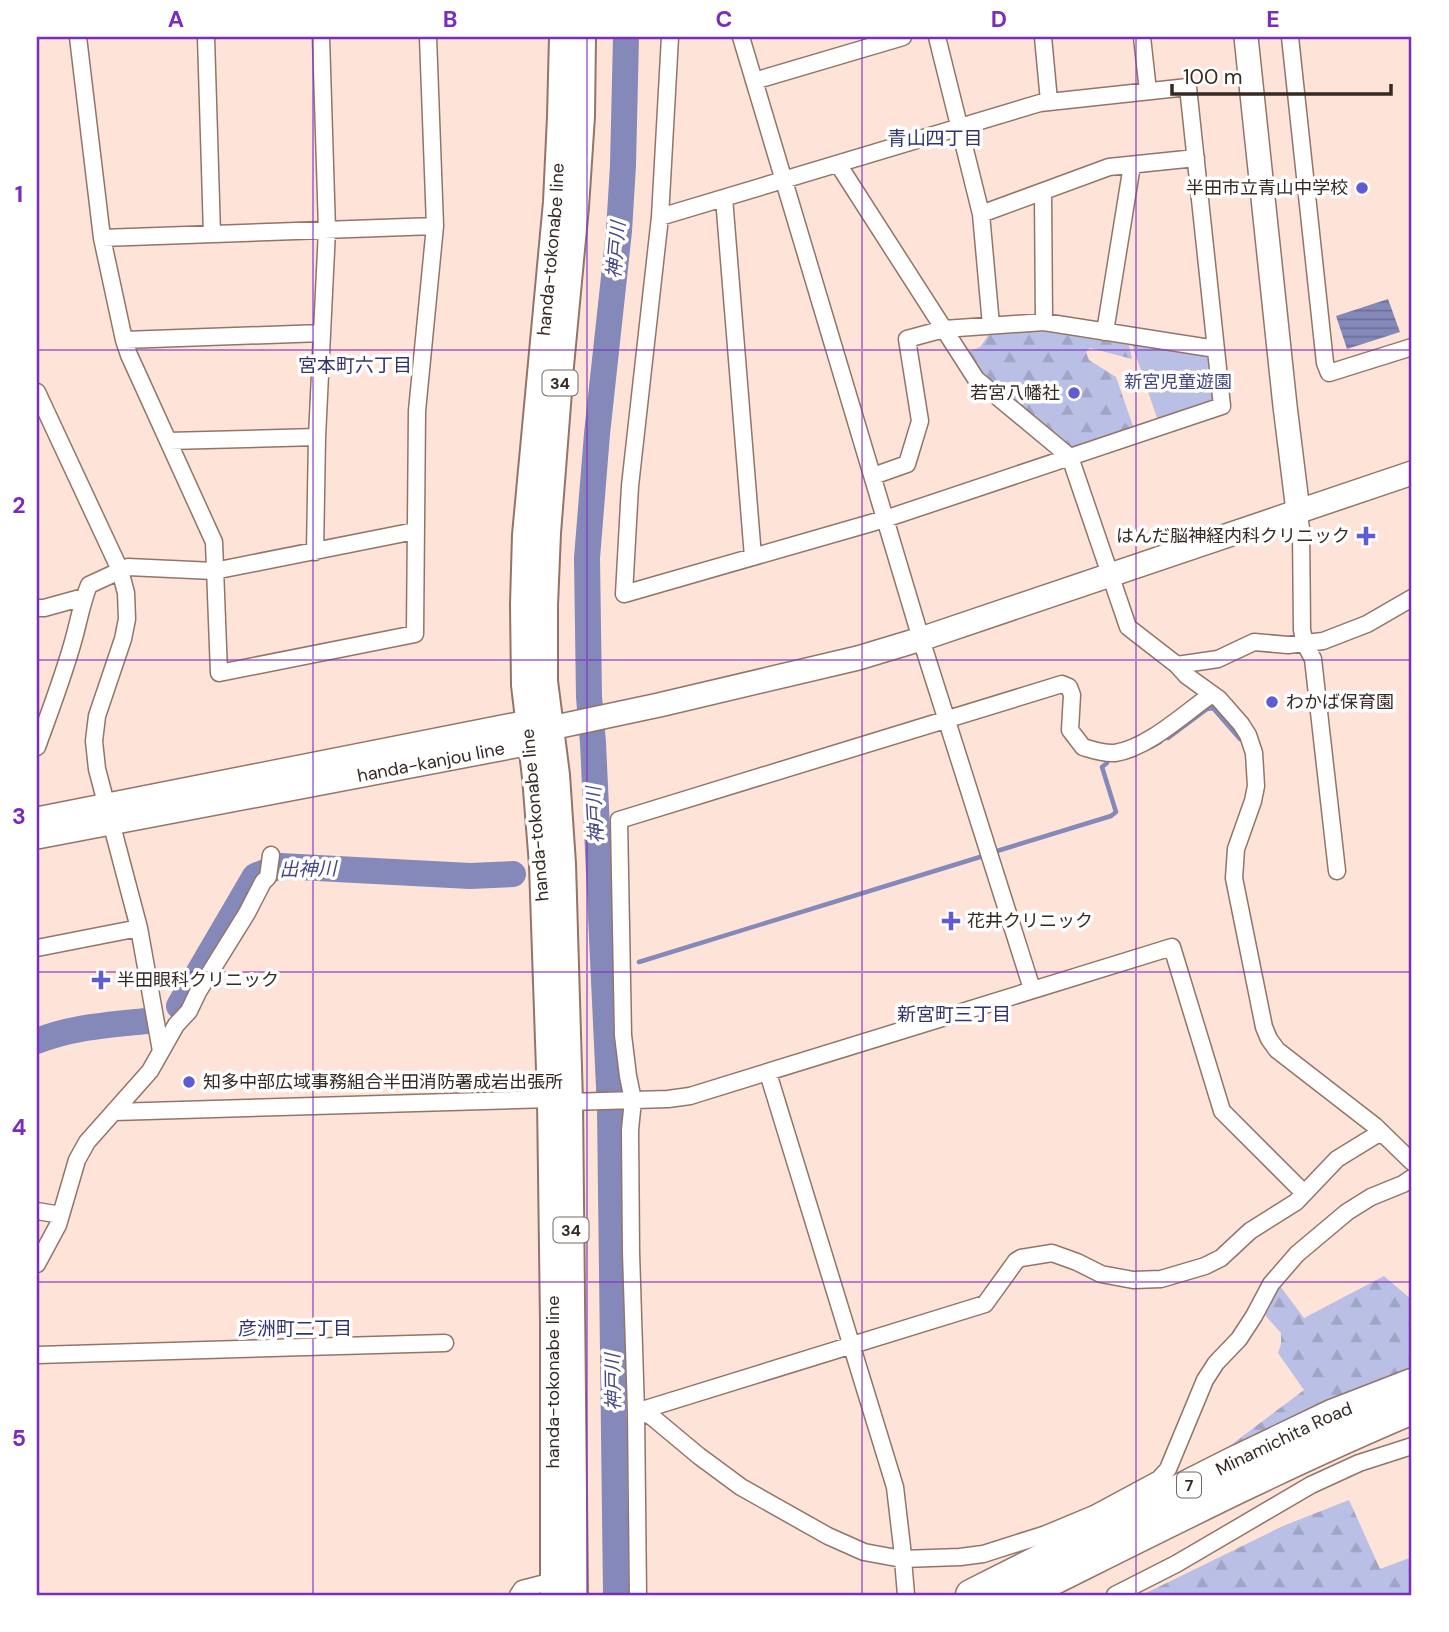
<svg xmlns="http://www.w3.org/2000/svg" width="1449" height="1632" font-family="'DM Sans','Noto Sans JP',sans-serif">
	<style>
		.green { fill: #babfe6 }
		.forest { fill: url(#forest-firs) }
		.water { fill: url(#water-rules) }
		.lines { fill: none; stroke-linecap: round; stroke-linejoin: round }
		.stream { stroke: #8489ba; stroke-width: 4.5 }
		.river { stroke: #8489ba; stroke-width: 26 }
		.street-casing { stroke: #927568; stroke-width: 19 }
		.secondary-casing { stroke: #927568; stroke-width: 26 }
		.primary-casing { stroke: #927568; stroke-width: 28 }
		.highway-casing { stroke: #927568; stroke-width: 33 }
		.street { stroke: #fff; stroke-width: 16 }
		.secondary { stroke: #fff; stroke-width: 23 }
		.primary { stroke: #fff; stroke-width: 24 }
		.highway { stroke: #fff; stroke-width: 30 }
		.grid { fill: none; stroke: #7b2cbf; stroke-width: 2; stroke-opacity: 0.55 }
		.poi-dot { fill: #5e5bd4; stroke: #fff; stroke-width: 2.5 }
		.labels { text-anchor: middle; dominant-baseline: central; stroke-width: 7; stroke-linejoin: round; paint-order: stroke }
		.shield { fill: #fff; stroke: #726965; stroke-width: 2 }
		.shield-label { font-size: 16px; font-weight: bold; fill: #352923 }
		.poi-label { font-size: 18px; fill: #352923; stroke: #fff; text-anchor: start }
		.street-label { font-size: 18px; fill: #352923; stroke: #fff }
		.park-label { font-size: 18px; fill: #414382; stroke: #fff }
		.neighbourhood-label { font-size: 19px; fill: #32336e; stroke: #fff }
		.water-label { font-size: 19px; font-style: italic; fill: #444685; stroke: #fff }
		.neatline { fill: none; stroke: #7b2cbf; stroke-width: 2.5 }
		.grid-label { font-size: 23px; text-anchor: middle; font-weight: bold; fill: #7b2cbf }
	</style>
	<defs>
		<pattern id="forest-firs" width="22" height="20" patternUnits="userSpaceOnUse" patternTransform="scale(1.75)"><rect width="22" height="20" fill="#babfe6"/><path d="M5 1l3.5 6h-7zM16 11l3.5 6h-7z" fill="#a0a4c5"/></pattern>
		<pattern id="water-rules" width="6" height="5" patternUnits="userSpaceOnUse" patternTransform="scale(1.75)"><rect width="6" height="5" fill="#8489ba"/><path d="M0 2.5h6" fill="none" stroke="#6d7097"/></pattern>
	</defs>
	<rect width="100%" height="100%" fill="#fee3d8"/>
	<!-- green -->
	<path class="green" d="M1132,344l74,10 5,4 4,40 -2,6 -55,17z"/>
	<!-- forest -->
	<path class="forest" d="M1040,331l89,14 3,14 -42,-11 -4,4 3,8 27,17 18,52 -57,20 -9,-3 -87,-73 -13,-21 12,-5 10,-14z
		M1384,1276l28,24v70l-193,84 85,-64 -26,-37 3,-9v-11l-16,-18 15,-29 24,32z
		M1349,1500l31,69 32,-12v38h-270l141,-69z"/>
	<!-- water -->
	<path class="water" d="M1388,299l12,33 -53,17 -11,-33z"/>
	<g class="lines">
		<!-- stream -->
		<path class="stream" d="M1168,738l39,-29 6,-1 27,31
			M1151,747l9,-5
			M997,851l114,-35 5,-4 -14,-45 5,-4
			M639,962l341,-105"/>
		<!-- river -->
		<path class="river" d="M179,1006l76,-130 25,-10 190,10 43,-2
			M37,1041c35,-14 71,-16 109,-20
			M616,1595l-6,-486 -17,-366 -4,-46 -2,-139 10,-124 22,-203 4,-66 3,-128"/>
		<!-- street casing -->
		<g class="street-casing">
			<path id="street" d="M78,37l24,201 22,102 5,15 85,187 5,131 196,-39 2,-223 18,-185 -7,-189
				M206,37l6,197
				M741,37l180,602 111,350
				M937,37l44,177 10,111
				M1043,37l6,64
				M1142,37l6,54
				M1290,37l35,326 4,10 83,-26
				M754,81l149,-44
				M838,164l138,215 94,78 58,170 49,38 10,11 32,23 22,25 7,11 6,18 2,33 -3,15 -17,48 -2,29 30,149 5,12 8,11 98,76 37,36
				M1043,192l1,130
				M724,198l29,359
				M981,214l128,-47 87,-9
				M660,217l380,-114 148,-16 34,319 -337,113 -261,75 6,-108 30,-269 10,-180
				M102,238l333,-12
				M1105,332l27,-167
				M124,340l198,-7
				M37,392l83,178 6,23 1,26 -4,20 -26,77 -3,25 3,28 42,159 22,123
				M168,441l149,-4
				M873,476l34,-12 13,-43 -13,-82 37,-10 100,-7 172,27
				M1298,511l3,17 1,102 3,14 8,15 24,212
				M315,552l2,-115 10,-207 -6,-193
				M37,608h7l40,-11
				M1177,665l41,-6 36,-17 34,3 35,-4 44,-17 45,-26
				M37,747c13,-36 27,-72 37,-109 5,-18 8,-36 15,-53l39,-18 86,4 201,-40
				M37,948l102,-20
				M768,1073l127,414 7,60 4,48
				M570,1102l98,-3 22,-3 482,-149 50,164 82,82
				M114,1112l436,-13
				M37,1211l24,4
				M37,1264l21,-39 19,-65 10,-18 63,-71 26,-46 13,-14 9,-19 49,-79 16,-31 5,-5 3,-22
				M37,1355l408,-12
				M636,1411l15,5 48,40 42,31 87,49 36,16 38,7 58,-2 23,-3 63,-20 48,-20 65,-35 9,-10 37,-89 11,-17 23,-24 15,-23 17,-32 26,-30 50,-42 24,-15 32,-13 9,-6
				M639,1411l346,-107 31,-43 5,-3 31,-5 25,9 24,12 32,6 28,-1 44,-13 16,-8 29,-27 46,-29 41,-43 39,-24 7,-1
				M518,1595l4,-6 31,-8
				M638,1595l-2,-184 -5,-159 -1,-122 3,-30 -5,-24 -5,-41 -4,-215 443,-136 7,3 3,8 -2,35 13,17c10,3 21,7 32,6 33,-5 70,-40 97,-59
				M1115,1595l61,-31 135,-79 48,-22 53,-17"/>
		</g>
		<!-- secondary casing -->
		<g class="secondary-casing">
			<g id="secondary">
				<path d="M1246,37l39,369 13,105"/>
				<path d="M37,819l491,-97 17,5"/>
				<path id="s1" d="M37,837l494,-94 20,-15 108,-23 199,-47 63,-19 491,-166"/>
			</g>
		</g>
		<!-- primary casing -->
		<g class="primary-casing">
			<g id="primary">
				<path id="s2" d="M553,1595v-272l-3,-224 -8,-234 -7,-88 -11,-92 -1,-81 2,-69 31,-333 4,-85 2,-80"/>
				<path d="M575,1595l-5,-493 -7,-238 -6,-89 -12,-94v-76l3,-72 13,-167 15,-159 6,-91 1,-79"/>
			</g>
		</g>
		<!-- highway casing -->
		<g class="highway-casing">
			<g id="highway">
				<path id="s3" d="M971,1595l261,-132 100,-48 80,-31"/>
				<path d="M1022,1595c129,-64 257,-130 390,-186"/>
			</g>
		</g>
		<!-- street -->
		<use href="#street" class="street"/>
		<!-- secondary -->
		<use href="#secondary" class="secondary"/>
		<!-- primary -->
		<use href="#primary" class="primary"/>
		<!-- highway -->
		<use href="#highway" class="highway"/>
	</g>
	<!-- grid -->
	<path class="grid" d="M313,37v1558M587,37v1558M862,37v1558M1136,37v1558M37,350h1375M37,660h1375M37,972h1375M37,1282h1375"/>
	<!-- markers -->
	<g class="poi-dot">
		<circle cx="1362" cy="188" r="7"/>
		<circle cx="1074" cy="393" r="7"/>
		<path d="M1362.5 525.5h7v7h7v7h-7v7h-7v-7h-7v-7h7z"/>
		<circle cx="1272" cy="702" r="7"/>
		<path d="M947.5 910.5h7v7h7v7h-7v7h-7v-7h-7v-7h7z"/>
		<path d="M97.5 969.5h7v7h7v7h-7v7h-7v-7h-7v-7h7z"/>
		<circle cx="189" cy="1082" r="7"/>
	</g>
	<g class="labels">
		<!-- shield labels -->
		<g class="shield">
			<rect x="542.5" y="370.5" width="35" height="25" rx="5"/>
			<rect x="553.5" y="1217.5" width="35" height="25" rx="5"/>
			<rect x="1177" y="1472.5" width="24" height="25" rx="5"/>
		</g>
		<g class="shield-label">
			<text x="560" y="383">34</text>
			<text x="571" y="1230">34</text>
			<text x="1189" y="1485">7</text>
		</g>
		<!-- poi labels -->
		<g class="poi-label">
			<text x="1348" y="188" text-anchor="end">半田市立青山中学校</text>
			<text x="1060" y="393" text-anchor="end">若宮八幡社</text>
			<text x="1350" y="536" text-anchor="end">はんだ脳神経内科クリニック</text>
			<text x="1286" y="702">わかば保育園</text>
			<text x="967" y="921">花井クリニック</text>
			<text x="117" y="980">半田眼科クリニック</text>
			<text x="203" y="1082">知多中部広域事務組合半田消防署成岩出張所</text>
		</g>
		<!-- street labels -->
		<g class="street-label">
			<text stroke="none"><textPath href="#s2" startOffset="1348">handa-tokonabe line</textPath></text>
			<text stroke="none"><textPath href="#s1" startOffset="401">handa-kanjou line</textPath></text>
			<text transform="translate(535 815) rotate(-95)">handa-tokonabe line</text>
			<text transform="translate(553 1382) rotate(-90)">handa-tokonabe line</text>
			<text stroke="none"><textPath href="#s3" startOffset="350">Minamichita Road</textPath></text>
		</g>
		<!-- park labels -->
		<g class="park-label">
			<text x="1178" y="382">新宮児童遊園</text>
		</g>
		<!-- neighbourhood labels -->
		<g class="neighbourhood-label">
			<text x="935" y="138">青山四丁目</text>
			<text x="355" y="365">宮本町六丁目</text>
			<text x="954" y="1014">新宮町三丁目</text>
			<text x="295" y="1328">彦洲町二丁目</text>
		</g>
		<!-- water labels -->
		<g class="water-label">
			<text transform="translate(616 250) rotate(-85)">神戸川</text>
			<text transform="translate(595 815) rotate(-93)">神戸川</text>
			<text transform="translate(308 869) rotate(-1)">出神川</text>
			<text transform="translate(613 1382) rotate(-91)">神戸川</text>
		</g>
	</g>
	<!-- border -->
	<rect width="1449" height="1632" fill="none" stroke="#ffffff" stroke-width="77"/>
	<!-- scale -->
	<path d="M1172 84v10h219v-10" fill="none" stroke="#352923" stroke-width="3.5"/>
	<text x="1183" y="84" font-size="21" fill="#352923" stroke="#ffffff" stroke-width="5" paint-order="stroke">100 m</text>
	<rect x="38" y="38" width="1372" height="1556" class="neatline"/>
	<g class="grid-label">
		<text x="176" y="27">A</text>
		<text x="450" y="27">B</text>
		<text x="724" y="27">C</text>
		<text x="999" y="27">D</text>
		<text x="1273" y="27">E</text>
		<text x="19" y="202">1</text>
		<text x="19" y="513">2</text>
		<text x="19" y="824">3</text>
		<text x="19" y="1135">4</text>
		<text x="19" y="1446">5</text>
	</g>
</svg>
